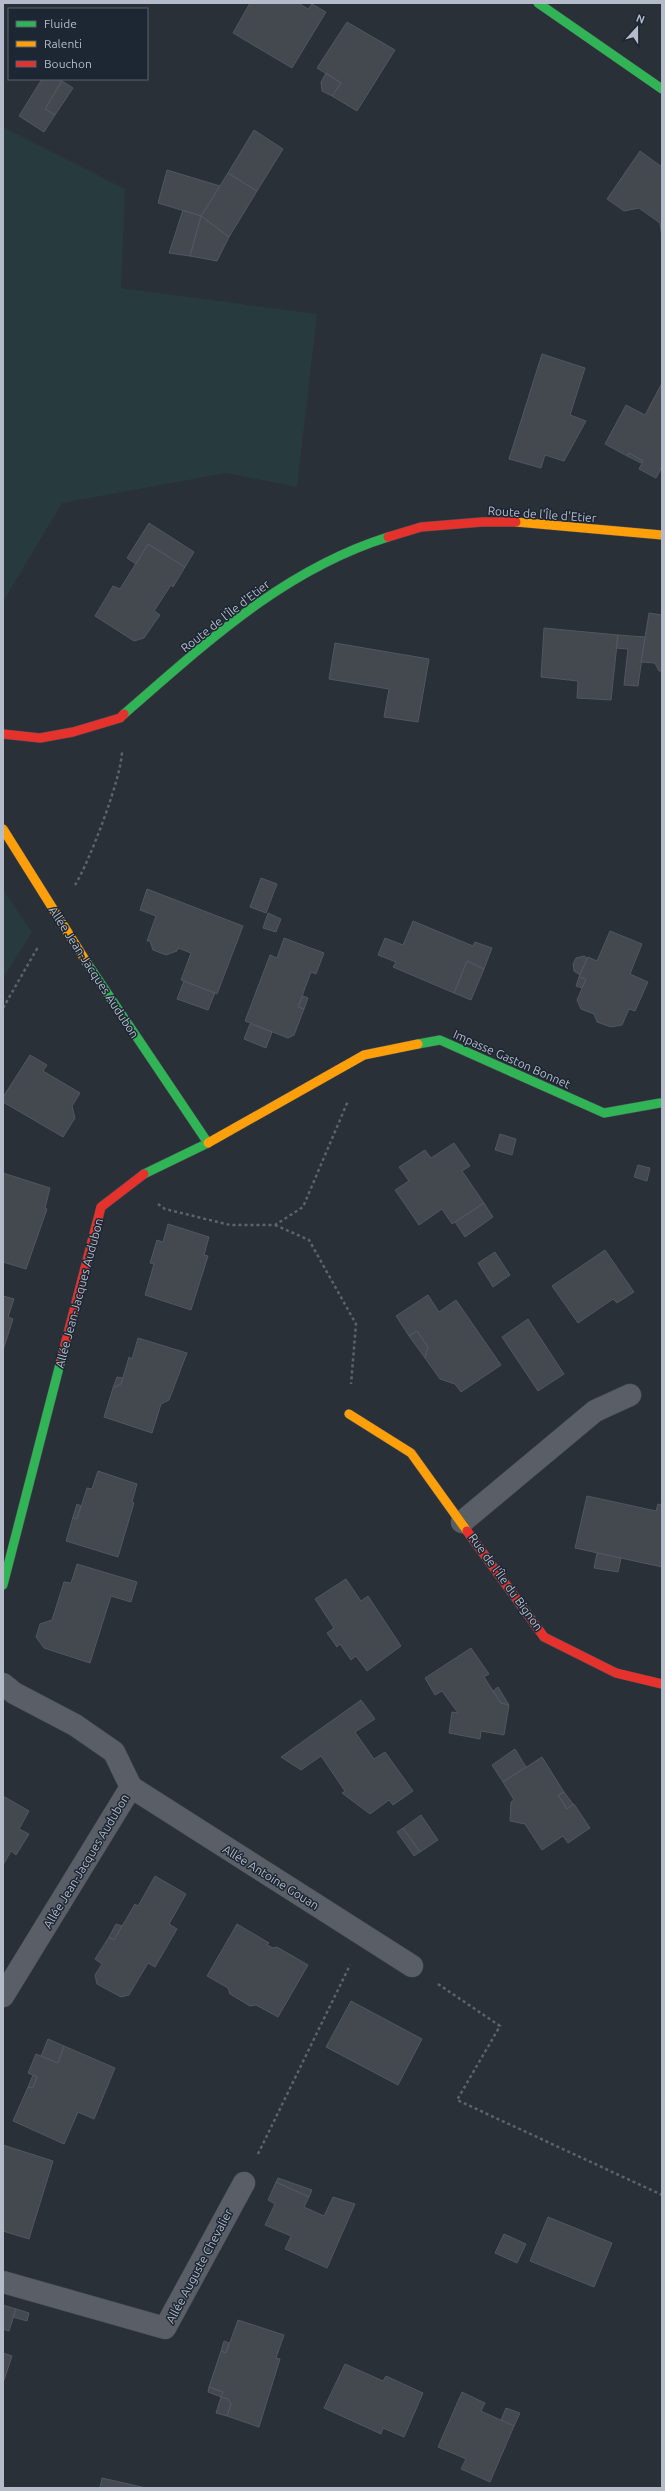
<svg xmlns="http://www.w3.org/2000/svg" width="665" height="2491" font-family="Ubuntu,sans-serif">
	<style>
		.green { fill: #273a3e }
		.building { fill: #444950; stroke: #52575f }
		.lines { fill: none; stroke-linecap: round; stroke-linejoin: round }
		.street-casing { stroke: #484c53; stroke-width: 23 }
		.fast-casing { stroke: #484c53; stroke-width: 10 }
		.slow-casing { stroke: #484c53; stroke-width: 10 }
		.jam-casing { stroke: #484c53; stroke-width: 10 }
		.path { stroke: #5d636a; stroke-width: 2.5; stroke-dasharray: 3 3; stroke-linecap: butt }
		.street { stroke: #5a5e66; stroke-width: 22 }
		.fast { stroke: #30b455; stroke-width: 9 }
		.slow { stroke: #ff9f0a; stroke-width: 9 }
		.jam { stroke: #e5322d; stroke-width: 9 }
		.labels { text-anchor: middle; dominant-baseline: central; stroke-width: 3; stroke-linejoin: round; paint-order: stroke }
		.street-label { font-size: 12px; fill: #b4bcc9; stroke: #1d2633 }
	</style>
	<rect width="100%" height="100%" fill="#2a3038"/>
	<!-- green -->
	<path class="green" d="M3,127l122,62 -4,99 196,26 -20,173 -71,-14 -164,30 -59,99z
		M3,890l29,42 -29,46z"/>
	<!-- building -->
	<path class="building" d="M250,3h48l10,6 4,-5 14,8 -34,56 -59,-35z
		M347,22l48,28 -38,61 -25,-15 9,-13 -24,-15z
		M326,73l15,10 -9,13 -10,-5 -1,-9z
		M42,79h17l3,2 -17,28 10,6 -11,17 -25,-16z
		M62,81l11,7 -18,27 -10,-6z
		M254,130l29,19 -26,42 -29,-18z
		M640,151l22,16v71l-2,-15 -21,-15 -15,3 -17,-12z
		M167,170l53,16 -19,30 -43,-13z
		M228,173l29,18 -28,46 -28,-21z
		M183,210l18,6 -11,40 -21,-3z
		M201,216l28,21 -12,24 -27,-5z
		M542,354l43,14 -15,47 16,6 -22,40 -19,-6 -4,13 -32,-9z
		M662,383v84l-6,11 -17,-9 4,-8 -14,-8 -2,3 -22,-12 21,-39 19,10z
		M629,453l14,8 -2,2 -14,-7z
		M149,523l45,29 -9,15 -37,-23 -12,20 -9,-6z
		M148,544l37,23 -12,20 -2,-2 -17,26 6,4 -16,23 -10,3 -39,-25 18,-30 7,3z
		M649,613l13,2v56h-3l-4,-8 -14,-1z
		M544,628l74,7 -7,65 -34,-2 1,-17 -37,-4z
		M618,635l27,2 -7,49 -14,-1 4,-36 -12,-1z
		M335,643l94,16 -11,63 -34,-5 5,-28 -60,-10z
		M261,878l16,6 -11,29 -16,-6z
		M147,889l96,37 -26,68 -36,-14 10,-27 -13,-5 -1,3 -11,4 -13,-5 -3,-9h-3l9,-25 -16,-6z
		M268,913l13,6 -5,13 -13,-4z
		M413,921l60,25 2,-4 17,6 -8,21 -17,-8 -13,32 -61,-26 3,-5 -18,-7 7,-17 18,7z
		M610,931l32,13 -12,30 18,8 -13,29 -6,-2 -7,16 -11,2 -14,-5 -3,-8 -13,-5 -4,-9 9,-21 -7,-2 9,-20 9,4z
		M284,938l40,15 -8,21 -5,-2 -13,35 6,2 -10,26 -6,3 -43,-17 25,-66 7,3z
		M584,956l3,2 -7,17 -6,-4 -1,-7 3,-6z
		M467,961l17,8 -13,31 -17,-7z
		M579,977l7,2 -4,9 -6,-2z
		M184,981l31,12 -7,17 -31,-11z
		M303,996l5,2 -4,11 -6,-2z
		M250,1024l22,8 -6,16 -22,-9z
		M30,1055l17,10 -4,6 37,22 -8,13 3,12 -12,19 -60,-35v-5z
		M500,1134l16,5 -4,16 -17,-5z
		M454,1143l16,23 -8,5 22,32 -32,21 -10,-15 -23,16 -24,-35 14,-9 -10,-14 26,-17 6,8z
		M638,1165l12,3 -3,13 -13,-4z
		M3,1173l47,15 -5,20 2,1 -21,60 -23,-7z
		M484,1203l9,14 -28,20 -10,-15z
		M168,1224l41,13 -5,18 4,1 -17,54 -46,-15 9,-31 -4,-1 7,-23 6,2z
		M605,1250l29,42 -17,11 -4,-4 -35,24 -26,-37z
		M495,1252l15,23 -17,12 -15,-24z
		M428,1295l11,17 17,-12 45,65 -40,27 -6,-8 -15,-5 -15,-21 3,-11 -11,-16 -8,5 -13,-20z
		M3,1296l11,3 -6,18 5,2 -10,31z
		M528,1319l36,55 -26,17 -36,-54z
		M417,1331l11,16 -3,11 -16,-22z
		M138,1338l49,15 -18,47 -8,4 -9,29 -48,-16 9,-29 8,-4 8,-27 3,2z
		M117,1377l6,1 -2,6 -8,4z
		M98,1471l39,13 -5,18 2,1 -16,54 -52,-16 7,-24 4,2 10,-31 5,1z
		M587,1496l69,15 2,-7 4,1v62l-87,-19z
		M77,1504l4,2 -4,13 -4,-2z
		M597,1553l24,5 -3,14 -24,-4z
		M77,1564l60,18 -6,20 -20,-6 -21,67 -46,-15 -8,-11 4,-13 12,-4 12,-38 7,1z
		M346,1579l15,22 7,-5 33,50 -34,25 -11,-15 -5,4 -11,-16 -3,3 -10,-14 7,-5 -19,-29z
		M471,1648l18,26 -5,3 17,26 8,2 -5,30 -23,-4 -1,8 -31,-6 3,-21 6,1 -16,-22 -7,4 -10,-17z
		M498,1687l11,18 -8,-2 -8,-12z
		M361,1700l14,19 -20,13 19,27 11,-7 28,39 -20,14 -4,-5 -19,14 -28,-21 3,-2 -24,-35 -20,14 -20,-13z
		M515,1749l11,18 -23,15 -11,-17z
		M542,1757l22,35 -6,3 9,14 7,-5 16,24 -22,15 -5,-7 -21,14 -17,-26 -15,-3 1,-19 3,-2 -11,-18z
		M564,1792l9,12 -6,5 -9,-14z
		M3,1796l26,15 -10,18 10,5 -13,21 -5,-4 -8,14z
		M421,1815l17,25 -18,12 -17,-24z
		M403,1828l17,24 -6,4 -17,-24z
		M155,1876l31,18 -17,30 8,5 -22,38 -7,-4 -19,32 -8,2 -24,-13 -2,-9 7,-11 -7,-5 14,-22 5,3 21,-36 3,2z
		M116,1924l6,2 -8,14 -5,-3z
		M237,1924l32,19 -2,2 6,3 4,-1 31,18 -30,52 -22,-12 -6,1 -20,-12 -2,-6 -21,-12z
		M351,2001l71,38 -24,46 -72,-38z
		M48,2039l16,7 -6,17 -17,-7z
		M64,2046l51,22 -21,51 -16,-7 -14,32 -51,-23 15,-34 5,1 4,-11 -9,-4 8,-19 22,9z
		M33,2075l4,2 -4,11 -5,-1z
		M3,2145l50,16 -24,78 -26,-8z
		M278,2178l34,12 -3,7 -33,-15z
		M276,2182l33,15 -5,10 20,9 9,-19 22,7 -28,64 -42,-19 6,-13 -26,-11 10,-21 -7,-4z
		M548,2217l64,26 -18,44 -64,-26z
		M504,2234l22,10 -9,19 -22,-10z
		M3,2305l13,4 -7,22 -6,-2z
		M16,2309l13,4 -2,8 -14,-4z
		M238,2320l46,15 -8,23 4,1 -21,68 -32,-11 4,-12 -3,-5 -7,-2 2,-5 -14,-5 12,-36 5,2z
		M224,2341l5,2 -3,10 -5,-2z
		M3,2353l9,3 -9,27z
		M345,2364l38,17 3,-5 37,17 -19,44 -21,-9 -2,6 -57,-26z
		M209,2387l14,5 -2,5 -13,-5z
		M462,2392l23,11 -4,8 33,15 -24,56 -29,-13 5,-10 -28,-12z
		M221,2397l7,2 3,5 -4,12 -11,-3z
		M506,2408l14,5 -6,13 -13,-6z
		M102,2478l44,10h-46z"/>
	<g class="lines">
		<!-- street casing -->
		<g class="street-casing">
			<path id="street" d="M462,1522l133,-111 35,-16
				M3,1684l11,9 61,32 39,27 17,35 -128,209
				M131,1787l281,179
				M3,2282l162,46 79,-145"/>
		</g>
		<!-- fast casing -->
		<g class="fast-casing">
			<path id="fast" d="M538,3l124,86
				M124,714c82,-71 159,-144 264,-177
				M87,963l121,180 -64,31
				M418,1044l22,-4 164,73 56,-10
				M3,1585l58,-225"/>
		</g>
		<!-- slow casing -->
		<g class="slow-casing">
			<path id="slow" d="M516,522l146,13
				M3,829l84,134
				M208,1143l156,-88 54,-11
				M349,1414l62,39 56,78"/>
		</g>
		<!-- jam casing -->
		<g class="jam-casing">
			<path id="jam" d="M388,537l33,-10 61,-5h34
				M3,734l37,4 33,-6 47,-14 4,-4
				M61,1360l40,-153 43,-33
				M467,1531l77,106 72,36 46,11"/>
		</g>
		<!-- path -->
		<path class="path" d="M75,885c14,-22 48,-111 47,-135
			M3,1008l35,-61
			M158,1204l7,5 65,16h45l28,-18 45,-106
			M275,1225l34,15 47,84 -5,60
			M438,1984l62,42 -43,74 205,95
			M258,2154l92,-189"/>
		<!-- street -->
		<use href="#street" class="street"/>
		<!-- fast -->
		<use href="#fast" class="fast"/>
		<!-- slow -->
		<use href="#slow" class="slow"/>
		<!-- jam -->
		<use href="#jam" class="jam"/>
	</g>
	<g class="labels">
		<!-- street labels -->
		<g class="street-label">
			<text transform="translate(542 514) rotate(4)">Route de l'Île d'Etier</text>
			<text transform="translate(225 616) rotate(-38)">Route de l'Île d'Etier</text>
			<text transform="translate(94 972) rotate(57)">Allée Jean-Jacques Audubon</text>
			<text transform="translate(512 1059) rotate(24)">Impasse Gaston Bonnet</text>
			<text transform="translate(79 1293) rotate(-75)">Allée Jean-Jacques Audubon</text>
			<text transform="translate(506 1582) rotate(54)">Rue de l'Île du Bignon</text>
			<text transform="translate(86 1861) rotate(-59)">Allée Jean-Jacques Audubon</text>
			<text transform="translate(271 1877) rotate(32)">Allée Antoine Gouan</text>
			<text transform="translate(199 2266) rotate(-62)">Allée Auguste Chevalier</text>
		</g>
	</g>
	<!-- border -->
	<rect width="665" height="2491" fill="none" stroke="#b4bcc9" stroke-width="8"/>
	<!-- legend -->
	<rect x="8" y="8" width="140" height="72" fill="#1d2633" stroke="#59626f"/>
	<rect x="16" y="21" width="20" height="6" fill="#30b455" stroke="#59626f"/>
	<text x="44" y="28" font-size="12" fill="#b4bcc9">Fluide</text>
	<rect x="16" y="41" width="20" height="6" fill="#ff9f0a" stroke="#59626f"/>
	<text x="44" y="48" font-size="12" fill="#b4bcc9">Ralenti</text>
	<rect x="16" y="61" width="20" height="6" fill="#e5322d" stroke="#59626f"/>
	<text x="44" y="68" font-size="12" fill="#b4bcc9">Bouchon</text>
	<!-- north arrow -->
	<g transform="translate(637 28) rotate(21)" stroke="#1d2633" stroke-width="3" paint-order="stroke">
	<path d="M0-3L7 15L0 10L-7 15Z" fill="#b4bcc9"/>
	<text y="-6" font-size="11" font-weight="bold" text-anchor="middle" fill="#b4bcc9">N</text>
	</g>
</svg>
